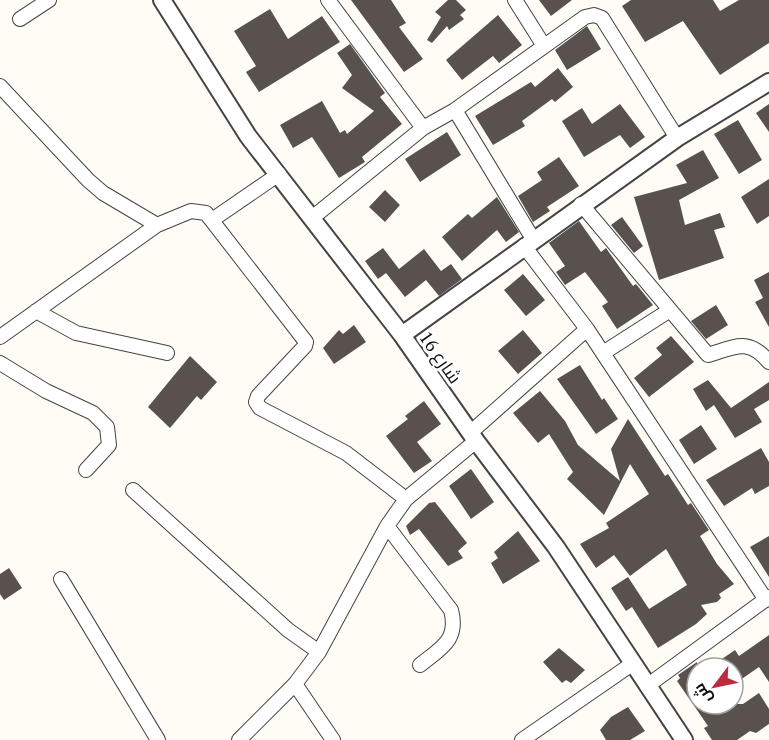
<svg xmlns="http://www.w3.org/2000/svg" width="769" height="740" font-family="'PT Serif',Cairo,serif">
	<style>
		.building { fill: #59514d }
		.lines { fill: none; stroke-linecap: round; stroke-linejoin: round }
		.minor-casing { stroke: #444; stroke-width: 16 }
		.tertiary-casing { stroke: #444; stroke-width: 20 }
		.minor { stroke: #fff; stroke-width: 14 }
		.tertiary { stroke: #fff; stroke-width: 16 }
		.labels { text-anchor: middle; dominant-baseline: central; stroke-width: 6; stroke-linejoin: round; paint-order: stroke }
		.street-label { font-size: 18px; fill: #111; stroke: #fff }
	</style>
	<rect width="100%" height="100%" fill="#fffcf5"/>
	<!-- building -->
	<path class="building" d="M351,0h40l15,23 -7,4 24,32 -19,13z
		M448,0h8l10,10 -6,5 4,4 -15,11 -2,-4 -15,17 -5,-3 14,-23 -6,-5z
		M539,0h33l-21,16z
		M631,0h82l7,11 19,-11h30v43l-49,32 -37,-54 -38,21 -23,-36z
		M270,9l18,30 34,-23 18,26 -81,50 -13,-20 10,-6 -22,-35z
		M498,15l24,30 -23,18 -6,-7 -31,24 -16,-20z
		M587,26l14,23 -34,21 -12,-20z
		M350,44l35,49 -5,4 22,27 -40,33 3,5 -26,16 -27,-41 -19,11 -13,-23 42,-24 18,32 5,-3 2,4 27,-23 -32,-23 10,-13 -15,-22z
		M558,68l15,19 -18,15 -3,-3 -30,22 3,5 -32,19 -18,-29 56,-34 4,5z
		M620,104l25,33 -15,11 -10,-13 -36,22 -22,-36 20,-13 10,16z
		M769,104v28l-13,-19z
		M738,120l24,40 -23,14 -25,-40z
		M447,132l14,23 -41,27 -15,-23z
		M703,150l16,28 -40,22 6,25 35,-12 5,14 -11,3 10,28 -65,22 -25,-83 53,-14 -11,-18z
		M559,157l20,29 -32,21 3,4 -17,11 -15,-26 24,-16 -5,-8z
		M769,179v37l-12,8 -16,-27z
		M385,190l15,15 -15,17 -16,-15z
		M497,197l22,35 -13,10 -9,-12 -35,31 -20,-24 26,-23 4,4z
		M622,217l21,29 -9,7 -23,-28z
		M579,221l22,31 5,-4 27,38 3,-2 17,21 -36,24 -15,-23 6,-4 -23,-30 -20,13 -9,-13 9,-6 -16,-23z
		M383,248l16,21 25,-20 17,22 10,-7 11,15 -23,17 -13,-16 -21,17 -19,-24 -8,6 -13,-18z
		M769,272v55l-14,-25 8,-4 -9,-18z
		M523,274l22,26 -19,16 -22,-26z
		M716,305l12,20 -22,14 -15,-18z
		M354,325l12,17 -32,22 -11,-16 16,-18 4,4z
		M523,330l19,23 -24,21 -20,-23z
		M671,336l23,26 -45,35 -15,-19 28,-23 -6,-7z
		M190,356l27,26 -16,18 -4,-4 -27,32 -22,-21z
		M580,365l22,35 2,-2 14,21 -22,15 -39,-55z
		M708,380l23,28 38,-26v18l-15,9 8,13 -27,16 -21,-33 -8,6 -13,-22z
		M540,391l25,30 13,24 42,36 -9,-32 17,-30 37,57 3,-2 20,31 3,-2 18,27 -9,6 17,28 17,20 -15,10 2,4 -4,4 -16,3 6,9 -11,10 -38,24 -26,-41 -6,4 -15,-23 17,-11 21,32 38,-24 -21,-36 -36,27 -16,-21 -18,13 -16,-24 29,-16 -3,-5 43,-29 -19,-30 -26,51 -37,-36 6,-7 -24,-38 -11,9 -25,-30z
		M424,401l17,23 -24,18 15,19 -18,12 -28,-37 22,-17 -3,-3z
		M701,425l16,24 -23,15 -15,-24z
		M761,448l8,14v24l-14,8 -3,-6 -28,18 -18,-26z
		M471,469l23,33 -23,17 -22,-33z
		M435,502l32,41 -9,8 5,7 -15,8 -29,-37 -9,6 -4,-9 23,-23z
		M518,531l22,30 -37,23 -12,-21 7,-5 -4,-6z
		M769,536v41l-19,-30z
		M9,568l13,20 -18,12 -4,-6v-20z
		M769,635v47l-10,-15 -26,18v-17h-24l26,-18 4,6z
		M559,648l26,22 -14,13 -5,-3 -4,3 -19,-21z
		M697,662v42h46l16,-11 10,16v15l-13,9 -6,-2 -13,9h-25l-8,-12 4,-2 -31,-45 3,-3 -2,-3z
		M628,707l17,24 -15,9h-24l-6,-10 11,-13z"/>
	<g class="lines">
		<!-- minor casing -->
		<g class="minor-casing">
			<path id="minor" d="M328,0l95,128 32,-18 78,129
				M515,0l29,46
				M20,19l29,-19
				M0,86l88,94 15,13 54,32 34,-14 15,2 100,129 -1,4 -47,50 -2,6 4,6 86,45 60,46
				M455,110l130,-93 9,-2 8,3 75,120
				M581,204l127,151c27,-8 40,-18 61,7
				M312,218l111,-90
				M212,220l67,-46
				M524,246l63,83 179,271
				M36,311l40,22 91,20
				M0,337l157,-112
				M603,353l67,-43
				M0,363l46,28 47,22 14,14 2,18 -23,25
				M470,433l117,-104
				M133,490l155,140 31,22
				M387,526l64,84c8,30 -10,38 -31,55
				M61,579l97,161
				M295,684l38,56
				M647,686l122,-89
				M239,740l56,-56 24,-32 68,-126 19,-27 70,-58
				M522,740l110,-76"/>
		</g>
		<!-- tertiary casing -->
		<g class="tertiary-casing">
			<path id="tertiary" d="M162,0l86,136 154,199 74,106 80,106 128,193
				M402,335l275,-197 92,-56"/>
		</g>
		<!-- minor -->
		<use href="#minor" class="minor"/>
		<!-- tertiary -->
		<use href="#tertiary" class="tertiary"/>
	</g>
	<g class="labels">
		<!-- street labels -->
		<g class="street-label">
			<text transform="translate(441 357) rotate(55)">شارع 16</text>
		</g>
	</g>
	<!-- north arrow -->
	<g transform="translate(715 686) rotate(238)"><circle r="28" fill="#ffffff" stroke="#a0a0a0" stroke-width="1.5"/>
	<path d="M0-4.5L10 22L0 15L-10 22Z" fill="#bd2c3c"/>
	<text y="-9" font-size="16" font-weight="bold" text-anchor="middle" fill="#111111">ش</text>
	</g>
</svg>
